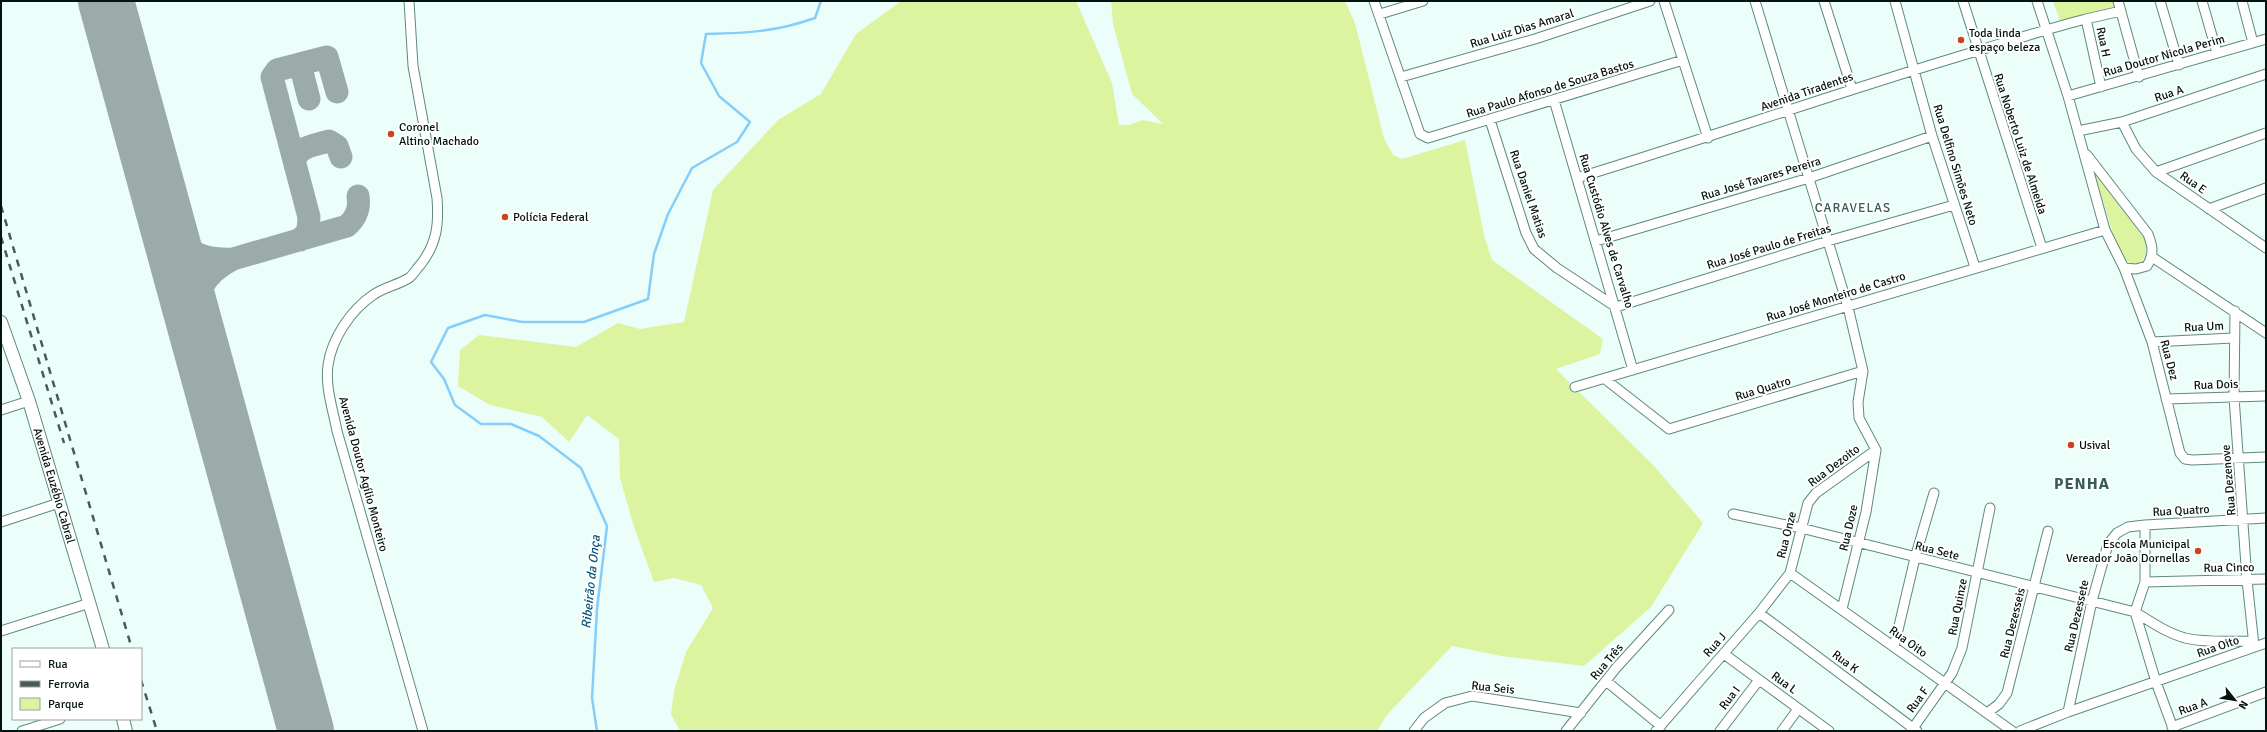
<svg xmlns="http://www.w3.org/2000/svg" width="2267" height="732" font-family="Signika,sans-serif">
	<style>
		.green { fill: #dcf49f }
		.lines { fill: none; stroke-linecap: round; stroke-linejoin: round }
		.stream { stroke: #86cefa; stroke-width: 2.5 }
		.taxiway { stroke: #9baca8; stroke-width: 23 }
		.runway { stroke: #9baca8; stroke-width: 56 }
		.minor-casing { stroke: #5e897f; stroke-width: 11 }
		.major-casing { stroke: #5e897f; stroke-width: 14 }
		.minor { stroke: #fff; stroke-width: 9 }
		.major { stroke: #fff; stroke-width: 12 }
		.rail { stroke: #4a5a57; stroke-width: 2.5; stroke-dasharray: 7 7; stroke-linecap: butt }
		.poi-dot { fill: #cb421f; stroke: #fff; stroke-width: 1.5 }
		.labels { text-anchor: middle; dominant-baseline: central; stroke-width: 4; stroke-linejoin: round; paint-order: stroke }
		.street-label { font-size: 12px; fill: #031310; stroke: #fff }
		.poi-label { font-size: 12px; fill: #031310; stroke: #fff; text-anchor: start }
		.neighbourhood-label { font-size: 13px; letter-spacing: 1px; fill: #345e55; stroke: #fff }
		.water-label { font-size: 13px; font-style: italic; fill: #09567a; stroke: #fff }
		.district-label { font-size: 16px; font-weight: bold; letter-spacing: 1px; fill: #345e55; stroke: #fff }
	</style>
	<rect width="100%" height="100%" fill="#ecfefa"/>
	<!-- green -->
	<path class="green" d="M901,1h175l36,82 7,42h10l13,-5 21,4 -31,-30 -19,-70 -2,-23h234l10,22 29,115 9,17 9,4 63,-19 19,95 8,25 111,79 -3,15 -44,15 99,98 48,56 -52,84 -67,59 -83,-10 -49,-10 -66,70 -9,15h-697l-9,-17 3,-23 12,-39 27,-44 -12,-23 -27,-7 -20,4 -20,-55 -14,-49 -1,-39 -32,-24 -18,27 -27,-25 -52,-12 -32,-19 2,-36 19,-15 97,12 42,-24 22,6 44,-7 29,-132 65,-70 43,-26 35,-60z
		M2053,1h62l2,8 -56,15z
		M2094,172l50,66c4,13 4,23 -11,27l-13,-8z"/>
	<g class="lines">
		<!-- stream -->
		<path class="stream" d="M597,731l-5,-33 5,-89 10,-83 -26,-58 -42,-32 -28,-12h-30l-26,-19 -11,-26 -13,-17 17,-34 37,-13 37,7h62l64,-23 6,-45 14,-40 24,-46 45,-26 13,-20 -31,-26 -18,-33 5,-29c42,-1 69,-2 109,-16l6,-17"/>
		<!-- taxiway -->
		<path class="taxiway" d="M300,64l9,35
			M295,165c-2,-18 21,-20 34,-24l8,5 4,11
			M162,208c18,36 27,53 71,51l114,-33c9,-8 13,-17 11,-30
			M300,240l8,-9 1,-14 -37,-140 5,-7 50,-13 10,35
			M196,331c-3,-34 5,-56 37,-72"/>
		<!-- runway -->
		<path class="runway" d="M106,1l200,730"/>
		<!-- minor casing -->
		<g class="minor-casing">
			<path id="minor" d="M409,1l4,65 24,132c2,26 0,45 -16,66 -4,4 -8,11 -12,14 -11,7 -25,9 -36,17 -22,15 -41,43 -45,70 -3,22 5,45 9,66l86,300
				M1374,1l46,133 8,4 255,-78
				M1664,1l44,137
				M1755,1l93,306 15,64 -5,31 1,16 17,32 -10,62 -24,97
				M1824,1l28,88
				M1895,1l37,135 43,131
				M1963,1l79,247
				M2037,1l31,95 37,134 19,38 28,74 28,111 5,6 7,1 74,-3
				M2118,1l21,76
				M2160,1l19,64
				M2202,1l15,52
				M2242,1l11,42
				M1380,14l43,-13
				M2086,19l35,-8
				M1401,77l134,-38 115,-38
				M2068,96l198,-57
				M1554,100l79,270
				M1490,120l36,113 8,16 23,19 59,39 212,-66 126,-36
				M2122,122l14,27 20,23 110,76
				M2078,131l44,-9 144,-48
				M2087,155l61,79c5,13 6,20 -1,32l-11,3 -12,-1
				M2156,172l110,-39
				M1577,178c131,-40 259,-85 390,-124 40,-12 79,-25 119,-35l15,68
				M2209,209l57,-21
				M1596,241l213,-63 123,-42
				M2152,257l114,76
				M2235,311l-1,86 13,183 7,66
				M2152,342l81,-4
				M1605,379l64,50 194,-58
				M1575,387l530,-157
				M2166,399l100,-3
				M1,410l28,-9
				M1733,514l68,14 334,84c16,10 32,21 50,26 22,5 46,3 68,3
				M1,522l58,-19
				M2145,525v57l-10,30 21,70 18,49
				M1790,573l222,158
				M2145,582l121,-3
				M1759,613l158,118
				M1,631l89,-28
				M1894,647l21,-89 19,-65
				M1724,654l105,77
				M1606,681l55,45
				M2068,712l24,-111 16,-57 9,-11 11,-6 17,-2 121,-7
				M1987,713l12,-9 8,-11 41,-162
				M2172,727l94,-35
				M22,731l38,-12
				M1414,731l10,-13 21,-15 27,-7 109,17
				M1566,731l50,-63 53,-58
				M1656,731l103,-118 31,-40 18,-70 8,-10 60,-43
				M1720,731l39,-51
				M1782,731l16,-22
				M1911,731l41,-58 10,-25 28,-140
				M2020,731l48,-19 198,-69"/>
		</g>
		<!-- major casing -->
		<g class="major-casing">
			<g id="major">
				<path id="s1" d="M1,322l28,79 74,248"/>
				<path d="M123,719l3,12"/>
			</g>
		</g>
		<!-- minor -->
		<use href="#minor" class="minor"/>
		<!-- major -->
		<use href="#major" class="major"/>
		<!-- rail -->
		<path class="rail" d="M1,206l131,443
			M1,237l63,206
			M141,680l16,51"/>
	</g>
	<!-- markers -->
	<g class="poi-dot">
		<circle cx="1961" cy="40" r="4"/>
		<circle cx="391" cy="134" r="4"/>
		<circle cx="505" cy="217" r="4"/>
		<circle cx="2071" cy="445" r="4"/>
		<circle cx="2198" cy="551" r="4"/>
	</g>
	<g class="labels">
		<!-- street labels -->
		<g class="street-label">
			<text transform="translate(1522 29) rotate(-17)">Rua Luiz Dias Amaral</text>
			<text transform="translate(2103 42) rotate(78)">Rua H</text>
			<text transform="translate(2164 56) rotate(-16)">Rua Doutor Nicola Perim</text>
			<text transform="translate(1550 89) rotate(-17)">Rua Paulo Afonso de Souza Bastos</text>
			<text transform="translate(1807 92) rotate(-19)">Avenida Tiradentes</text>
			<text transform="translate(2169 94) rotate(-18)">Rua A</text>
			<text transform="translate(2020 144) rotate(72)">Rua Noberto Luiz de Almeida</text>
			<text transform="translate(1955 165) rotate(73)">Rua Delfino Simões Neto</text>
			<text transform="translate(1761 179) rotate(-17)">Rua José Tavares Pereira</text>
			<text transform="translate(2193 183) rotate(35)">Rua E</text>
			<text transform="translate(1528 194) rotate(71)">Rua Daniel Matias</text>
			<text transform="translate(1606 231) rotate(73)">Rua Custódio Alves de Carvalho</text>
			<text transform="translate(1769 247) rotate(-17)">Rua José Paulo de Freitas</text>
			<text transform="translate(1836 297) rotate(-17)">Rua José Monteiro de Castro</text>
			<text transform="translate(2204 327) rotate(-3)">Rua Um</text>
			<text transform="translate(2169 360) rotate(75)">Rua Dez</text>
			<text transform="translate(2216 385) rotate(-2)">Rua Dois</text>
			<text transform="translate(1763 389) rotate(-17)">Rua Quatro</text>
			<text transform="translate(1834 466) rotate(-37)">Rua Dezoito</text>
			<text transform="translate(363 474) rotate(75)">Avenida Doutor Agílio Monteiro</text>
			<text transform="translate(2229 480) rotate(-95)">Rua Dezenove</text>
			<text stroke="none"><textPath href="#s1" startOffset="172">Avenida Euzébio Cabral</textPath></text>
			<text transform="translate(2181 511) rotate(-3)">Rua Quatro</text>
			<text transform="translate(1849 528) rotate(-77)">Rua Doze</text>
			<text transform="translate(1787 535) rotate(-76)">Rua Onze</text>
			<text transform="translate(1937 551) rotate(14)">Rua Sete</text>
			<text transform="translate(2229 568) rotate(-1)">Rua Cinco</text>
			<text transform="translate(1958 607) rotate(-79)">Rua Quinze</text>
			<text transform="translate(2077 616) rotate(-77)">Rua Dezessete</text>
			<text transform="translate(2013 623) rotate(-76)">Rua Dezesseis</text>
			<text transform="translate(1908 642) rotate(36)">Rua Oito</text>
			<text transform="translate(1715 645) rotate(-49)">Rua J</text>
			<text transform="translate(2218 647) rotate(-19)">Rua Oito</text>
			<text transform="translate(1607 662) rotate(-50)">Rua Três</text>
			<text transform="translate(1845 662) rotate(37)">Rua K</text>
			<text transform="translate(1784 683) rotate(36)">Rua L</text>
			<text transform="translate(1493 688) rotate(6)">Rua Seis</text>
			<text transform="translate(1730 698) rotate(-53)">Rua I</text>
			<text transform="translate(1918 700) rotate(-54)">Rua F</text>
			<text transform="translate(2193 707) rotate(-20)">Rua A</text>
		</g>
		<!-- poi labels -->
		<g class="poi-label">
			<text x="1969" y="33">Toda linda<tspan x="1969" dy="14">espaço beleza</tspan></text>
			<text x="399" y="127">Coronel<tspan x="399" dy="14">Altino Machado</tspan></text>
			<text x="513" y="217">Polícia Federal</text>
			<text x="2079" y="445">Usival</text>
			<text x="2190" y="544" text-anchor="end">Escola Municipal<tspan x="2190" dy="14">Vereador João Dornellas</tspan></text>
		</g>
		<!-- neighbourhood labels -->
		<g class="neighbourhood-label">
			<text x="1853" y="208">CARAVELAS</text>
		</g>
		<!-- water labels -->
		<g class="water-label">
			<text transform="translate(591 582) rotate(-84)">Ribeirão da Onça</text>
		</g>
		<!-- district labels -->
		<g class="district-label">
			<text x="2082" y="484">PENHA</text>
		</g>
	</g>
	<!-- border -->
	<rect width="2267" height="732" fill="none" stroke="#031310" stroke-width="4"/>
	<!-- legend -->
	<rect x="12" y="648" width="130" height="72" fill="#ffffff" stroke="#9aa19f"/>
	<rect x="20" y="661" width="20" height="6" fill="#ffffff" stroke="#9aa19f"/>
	<text x="48" y="668" font-size="12" fill="#031310">Rua</text>
	<rect x="20" y="681" width="20" height="6" fill="#4a5a57" stroke="#9aa19f"/>
	<text x="48" y="688" font-size="12" fill="#031310">Ferrovia</text>
	<rect x="20" y="698" width="20" height="12" fill="#dcf49f" stroke="#9aa19f"/>
	<text x="48" y="708" font-size="12" fill="#031310">Parque</text>
	<!-- north arrow -->
	<g transform="translate(2235 700) rotate(120)" stroke="#ffffff" stroke-width="3" paint-order="stroke">
	<path d="M0-3L7 15L0 10L-7 15Z" fill="#031310"/>
	<text y="-6" font-size="11" font-weight="bold" text-anchor="middle" fill="#031310">N</text>
	</g>
</svg>
